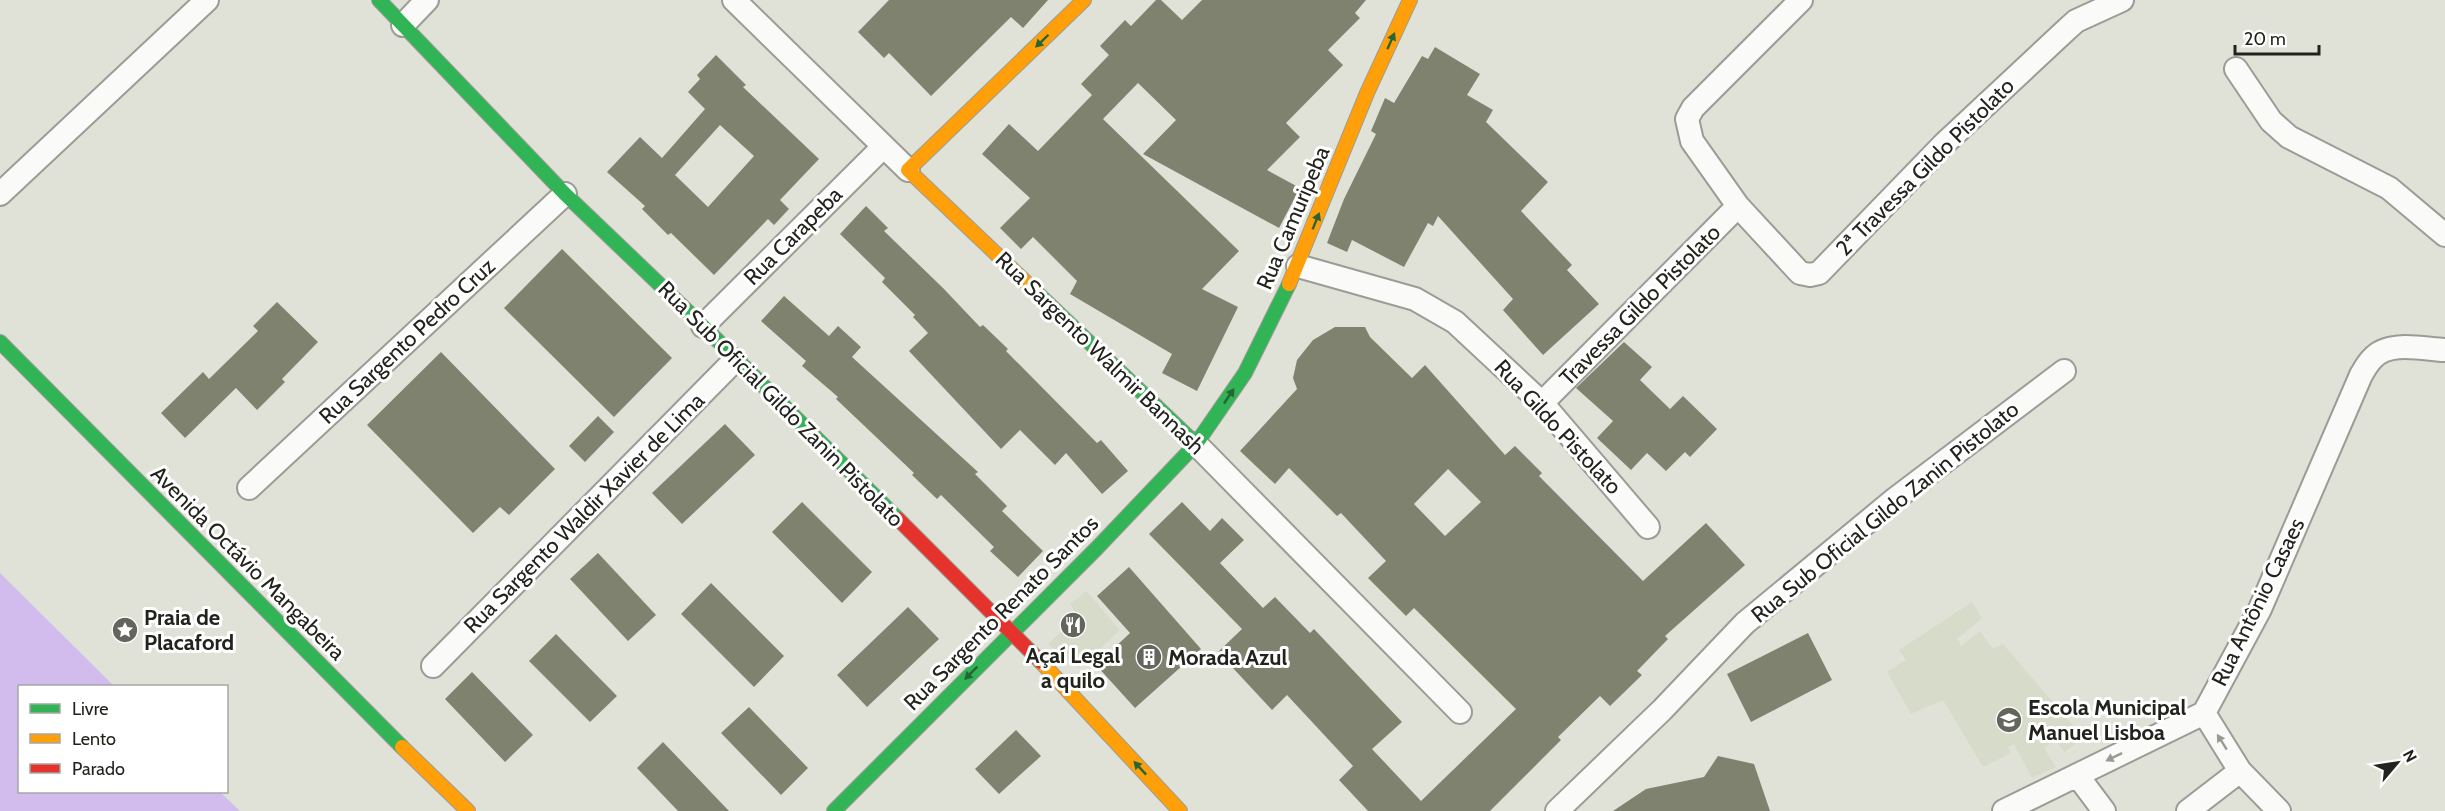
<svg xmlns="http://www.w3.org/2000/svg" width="2445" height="811" font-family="Cabin,sans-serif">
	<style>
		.built { fill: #d7dbc9 }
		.water { fill: #d2bbed }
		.building { fill: #808270; fill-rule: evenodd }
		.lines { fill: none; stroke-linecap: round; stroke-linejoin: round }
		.street-casing { stroke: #9b9c95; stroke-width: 26 }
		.fast-casing { stroke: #9b9c95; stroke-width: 16 }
		.slow-casing { stroke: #9b9c95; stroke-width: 16 }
		.jam-casing { stroke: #9b9c95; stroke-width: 16 }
		.street { stroke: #fafbf9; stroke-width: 22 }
		.fast { stroke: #30b455; stroke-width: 14 }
		.slow { stroke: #ff9f0a; stroke-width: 14 }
		.jam { stroke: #e5322d; stroke-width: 14 }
		.oneway { fill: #286436 }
		.oneway2 { fill: #999a96 }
		.labels { text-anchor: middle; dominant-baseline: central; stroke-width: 6; stroke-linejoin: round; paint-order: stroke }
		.street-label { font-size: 22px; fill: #22231d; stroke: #fff }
		.poi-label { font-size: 22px; font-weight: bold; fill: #22231d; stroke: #fff; text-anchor: start }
	</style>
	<rect width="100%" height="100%" fill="#e0e2d8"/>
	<!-- built -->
	<path class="built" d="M1086,591l34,39 -41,38 -31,-24 30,-28 -8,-12z
		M1972,602l10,16 -25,21 4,7 19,-15 13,18 10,-5 81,94 -20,14 -8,-12 -12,8 12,19 -24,11 -18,-34 -6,3 3,6 -28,14 -40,-67 -32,14 -24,-42 19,-12 -7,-10z"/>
	<!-- water -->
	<path class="water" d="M0,573l114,113h-94v106h200l20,19h-240z"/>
	<!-- building -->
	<path class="building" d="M889,0h159l-25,28 -12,-11 -80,79 -42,-43 -5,5 -26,-26z
		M1156,0h5l21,20 20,-20h164l-11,13 5,5 -32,32 15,15 -57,58 14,14 -33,33 33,18 -21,40 -136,-74 33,-34 -38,-37 -35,36 136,132 -37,38 36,18 -41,84 -35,-18 10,-19 -102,-60 7,-13 -44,-44 -12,12 -21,-21 30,-30 -48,-44 27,-30 29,27 54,-56 -11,-11 28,-29 -9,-9 25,-26 6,6z
		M1435,47l45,27 -13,21 26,15 -7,12 62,60 -27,29 51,54 -5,5 32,34 -56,51 -40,-45 10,-11 -75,-83 -5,10 -5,-3 -24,44 -52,-27 -5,12 -20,-9 17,-44 32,-65 -5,-3 14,-33 9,5 28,-47 6,3z
		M716,55l30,30 -3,2 76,72 -39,41 9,9 -15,16 -6,-6 -54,56 -43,-42 -3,2 -26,-26 3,-3 -38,-34 33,-35 22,21 43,-49 -17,-17 12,-13 -3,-4zM720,125l34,31 -46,51 -33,-32z
		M866,206l22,22 -4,3 59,57 37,39 3,-2 25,24 -2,2 91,92 4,-3 27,31 -26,23 -36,-41 -11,12 -35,-35 -19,19 -92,-98 19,-18 -15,-16 2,-2 -33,-33 3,-4 -45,-44z
		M562,249l110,109 -58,59 -110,-109z
		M784,296l45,40 9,-10 23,21 -9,10 126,115 -3,2 32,32 -5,5 41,40 -25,26 -28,-26 4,-4 -53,-52 -4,4 -25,-24 2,-2 -78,-74 2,-2 -36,-31 4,-5 -45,-40z
		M277,302l41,40 -36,37 3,3 -28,28 -21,-22 -51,50 -24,-25 42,-41 6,7 49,-48 -5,-5z
		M1335,327h30l5,10 42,41 13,-13 80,90 10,-9 27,27 -3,3 104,105 63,-58 39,42 -80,71 3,3 -31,32 5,4 -32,31 -10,-10 -42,41 3,3 -71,71h-122l-29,-31 14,-14 -66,-71 -15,15 -54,-58 24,-23 -93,-95 33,-32 28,29 12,-13 22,22 -24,23 43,45 12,-11 35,36 4,-4 88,93 -30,27 49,52 95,-92 -102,-101 -8,8 -38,-38 18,-17 -45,-48 -4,3 -48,-48 -14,16 -35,-33 57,-62 -4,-11 4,-18 16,-20zM1448,469l33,33 -36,34 -31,-32z
		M1624,342l28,25 -12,13 30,29 13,-13 34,33 -27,28 -5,-5 -19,19 -19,-18 -16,17 -34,-32 16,-17 -37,-33z
		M441,352l114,117 -46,46 -9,-8 -27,26 -106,-108z
		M598,416l16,16 -29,30 -16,-16z
		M725,424l30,31 -73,69 -30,-31z
		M802,502l70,70 -30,31 -70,-71z
		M598,553l58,62 -28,26 -58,-62z
		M1129,567l72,82 -66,59 -39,-43 34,-32 -33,-37z
		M711,583l73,73 -30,31 -73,-73z
		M908,607l31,32 -72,68 -30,-32z
		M1808,633l24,47 -81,42 -24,-48z
		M556,634l61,62 -27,26 -61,-61z
		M472,672l61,63 -28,27 -60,-63z
		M749,707l59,61 -27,27 -60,-62z
		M1016,730l25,26 -42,38 -24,-25z
		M663,742l66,69h-51l-41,-43z
		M1718,756l36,8 16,47h-157l33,-22 58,-12z"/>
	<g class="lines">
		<!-- street casing -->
		<g class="street-casing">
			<path id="street" d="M734,0l174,170
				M1801,0l-108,108 -6,11 5,22 46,65 62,67 10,2 9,-2 126,-130 120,-112 11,-10 46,-21
				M403,25l24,-25
				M2236,69l35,52 18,16 100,51 56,47
				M0,194l207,-194
				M1298,266l117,33 40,23 87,81 106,124
				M703,326l180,-179
				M1542,403l196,-197
				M1196,444l264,268
				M249,488l316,-294
				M433,666l302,-306
				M2204,713l36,58 39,40
				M2077,775l27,36
				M1557,811l105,-101 83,-87 150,-124 169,-128
				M2004,811l200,-98 56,-104 101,-234c3,-5 6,-11 11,-16 16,-19 51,-10 73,-9
				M2188,811l52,-40"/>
		</g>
		<!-- fast casing -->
		<g class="fast-casing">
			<path id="fast" d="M379,0l186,194 138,132 195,193
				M1031,287l165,157
				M0,342l402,405
				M834,811l263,-263 99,-104 49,-71 44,-89"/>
		</g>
		<!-- slow casing -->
		<g class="slow-casing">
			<path id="slow" d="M1289,284l78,-191 43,-93
				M1031,287l-123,-117 176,-170
				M1041,662l139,149
				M402,747l66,64"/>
		</g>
		<!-- jam casing -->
		<g class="jam-casing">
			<path id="jam" d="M898,519l143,143"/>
		</g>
		<!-- street -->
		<use href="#street" class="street"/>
		<!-- fast -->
		<use href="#fast" class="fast"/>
		<!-- slow -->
		<use href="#slow" class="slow"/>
		<!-- jam -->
		<use href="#jam" class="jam"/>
	</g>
	<!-- one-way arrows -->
	<defs><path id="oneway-solid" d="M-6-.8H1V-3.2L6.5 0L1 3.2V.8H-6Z" transform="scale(1.5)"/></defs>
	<g class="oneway">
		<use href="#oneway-solid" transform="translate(1042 41) rotate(136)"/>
		<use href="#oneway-solid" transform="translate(1391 41) rotate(-66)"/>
		<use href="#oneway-solid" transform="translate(1316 221) rotate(-68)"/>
		<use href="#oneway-solid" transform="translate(1229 396) rotate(-56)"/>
		<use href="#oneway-solid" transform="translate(971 673) rotate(135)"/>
		<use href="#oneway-solid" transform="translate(1140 768) rotate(-133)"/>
	</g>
	<g class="oneway2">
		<use href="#oneway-solid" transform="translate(2222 742) rotate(-122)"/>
		<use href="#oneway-solid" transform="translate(2114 757) rotate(154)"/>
	</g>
	<!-- icons -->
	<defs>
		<g id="restaurant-disc" transform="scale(1.35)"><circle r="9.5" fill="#64665e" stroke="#fff"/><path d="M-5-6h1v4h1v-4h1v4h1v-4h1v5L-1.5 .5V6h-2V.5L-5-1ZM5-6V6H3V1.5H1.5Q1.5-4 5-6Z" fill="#fff"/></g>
		<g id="sight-disc" transform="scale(1.35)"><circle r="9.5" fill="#64665e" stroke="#fff"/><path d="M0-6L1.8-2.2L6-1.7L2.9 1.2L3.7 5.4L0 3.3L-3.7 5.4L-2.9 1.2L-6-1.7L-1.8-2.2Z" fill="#fff"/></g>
		<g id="building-disc" transform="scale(1.35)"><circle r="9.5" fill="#64665e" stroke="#fff"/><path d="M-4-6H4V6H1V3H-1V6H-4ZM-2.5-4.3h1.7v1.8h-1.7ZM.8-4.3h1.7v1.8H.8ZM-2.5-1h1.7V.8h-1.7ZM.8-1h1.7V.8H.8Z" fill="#fff"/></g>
		<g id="school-disc" transform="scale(1.35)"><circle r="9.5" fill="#64665e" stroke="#fff"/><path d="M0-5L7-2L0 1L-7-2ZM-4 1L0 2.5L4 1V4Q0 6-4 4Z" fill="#fff"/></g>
	</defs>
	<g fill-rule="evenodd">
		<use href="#restaurant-disc" x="1073" y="625"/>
		<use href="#sight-disc" x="125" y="630"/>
		<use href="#building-disc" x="1149" y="657"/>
		<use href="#school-disc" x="2009" y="720"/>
	</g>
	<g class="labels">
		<!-- street labels -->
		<g class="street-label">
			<text transform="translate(1925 167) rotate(-45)">2ª Travessa Gildo Pistolato</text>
			<text transform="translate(1293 218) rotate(-67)">Rua Camuripeba</text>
			<text transform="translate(793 236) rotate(-45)">Rua Carapeba</text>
			<text transform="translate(1640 305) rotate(-45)">Travessa Gildo Pistolato</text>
			<text transform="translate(407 341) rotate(-43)">Rua Sargento Pedro Cruz</text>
			<text transform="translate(1100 353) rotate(44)">Rua Sargento Walmir Bannash</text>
			<text transform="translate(781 404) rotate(45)">Rua Sub Oficial Gildo Zanin Pistolato</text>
			<text transform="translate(1558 427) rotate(47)">Rua Gildo Pistolato</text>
			<text transform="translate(1885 512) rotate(-39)">Rua Sub Oficial Gildo Zanin Pistolato</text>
			<text transform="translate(584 513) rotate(-45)">Rua Sargento Waldir Xavier de Lima</text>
			<text transform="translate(248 563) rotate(45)">Avenida Octávio Mangabeira</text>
			<text transform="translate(2258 602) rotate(-64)">Rua Antônio Casaes</text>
			<text transform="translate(1001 613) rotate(-45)">Rua Sargento Renato Santos</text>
		</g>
		<!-- poi labels -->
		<g class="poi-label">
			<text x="144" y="617">Praia de<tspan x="144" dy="25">Placaford</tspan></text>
			<text x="1073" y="655" text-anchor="middle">Açaí Legal<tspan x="1073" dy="25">a quilo</tspan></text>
			<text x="1168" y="657">Morada Azul</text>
			<text x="2028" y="707">Escola Municipal<tspan x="2028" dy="25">Manuel Lisboa</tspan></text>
		</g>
	</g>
	<!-- legend -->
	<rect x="18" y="685" width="210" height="108" fill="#ffffff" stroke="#a7a7a5" stroke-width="1.5"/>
	<rect x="30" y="704" width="30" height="9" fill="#30b455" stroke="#a7a7a5" stroke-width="1.5"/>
	<text x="72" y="715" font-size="18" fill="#22231d">Livre</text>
	<rect x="30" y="734" width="30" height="9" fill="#ff9f0a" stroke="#a7a7a5" stroke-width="1.5"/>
	<text x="72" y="745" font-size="18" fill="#22231d">Lento</text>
	<rect x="30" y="764" width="30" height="9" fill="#e5322d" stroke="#a7a7a5" stroke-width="1.5"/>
	<text x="72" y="775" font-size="18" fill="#22231d">Parado</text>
	<!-- north arrow -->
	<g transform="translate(2397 763) rotate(61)" stroke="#ffffff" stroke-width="4.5" paint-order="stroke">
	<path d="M0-4.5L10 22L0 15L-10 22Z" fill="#22231d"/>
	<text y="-9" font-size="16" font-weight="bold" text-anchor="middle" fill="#22231d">N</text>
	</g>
	<!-- scale -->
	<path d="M2235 45v9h84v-9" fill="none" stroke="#22231d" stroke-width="3"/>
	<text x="2244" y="45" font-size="18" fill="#22231d" stroke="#ffffff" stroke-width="4.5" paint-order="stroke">20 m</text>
</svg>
